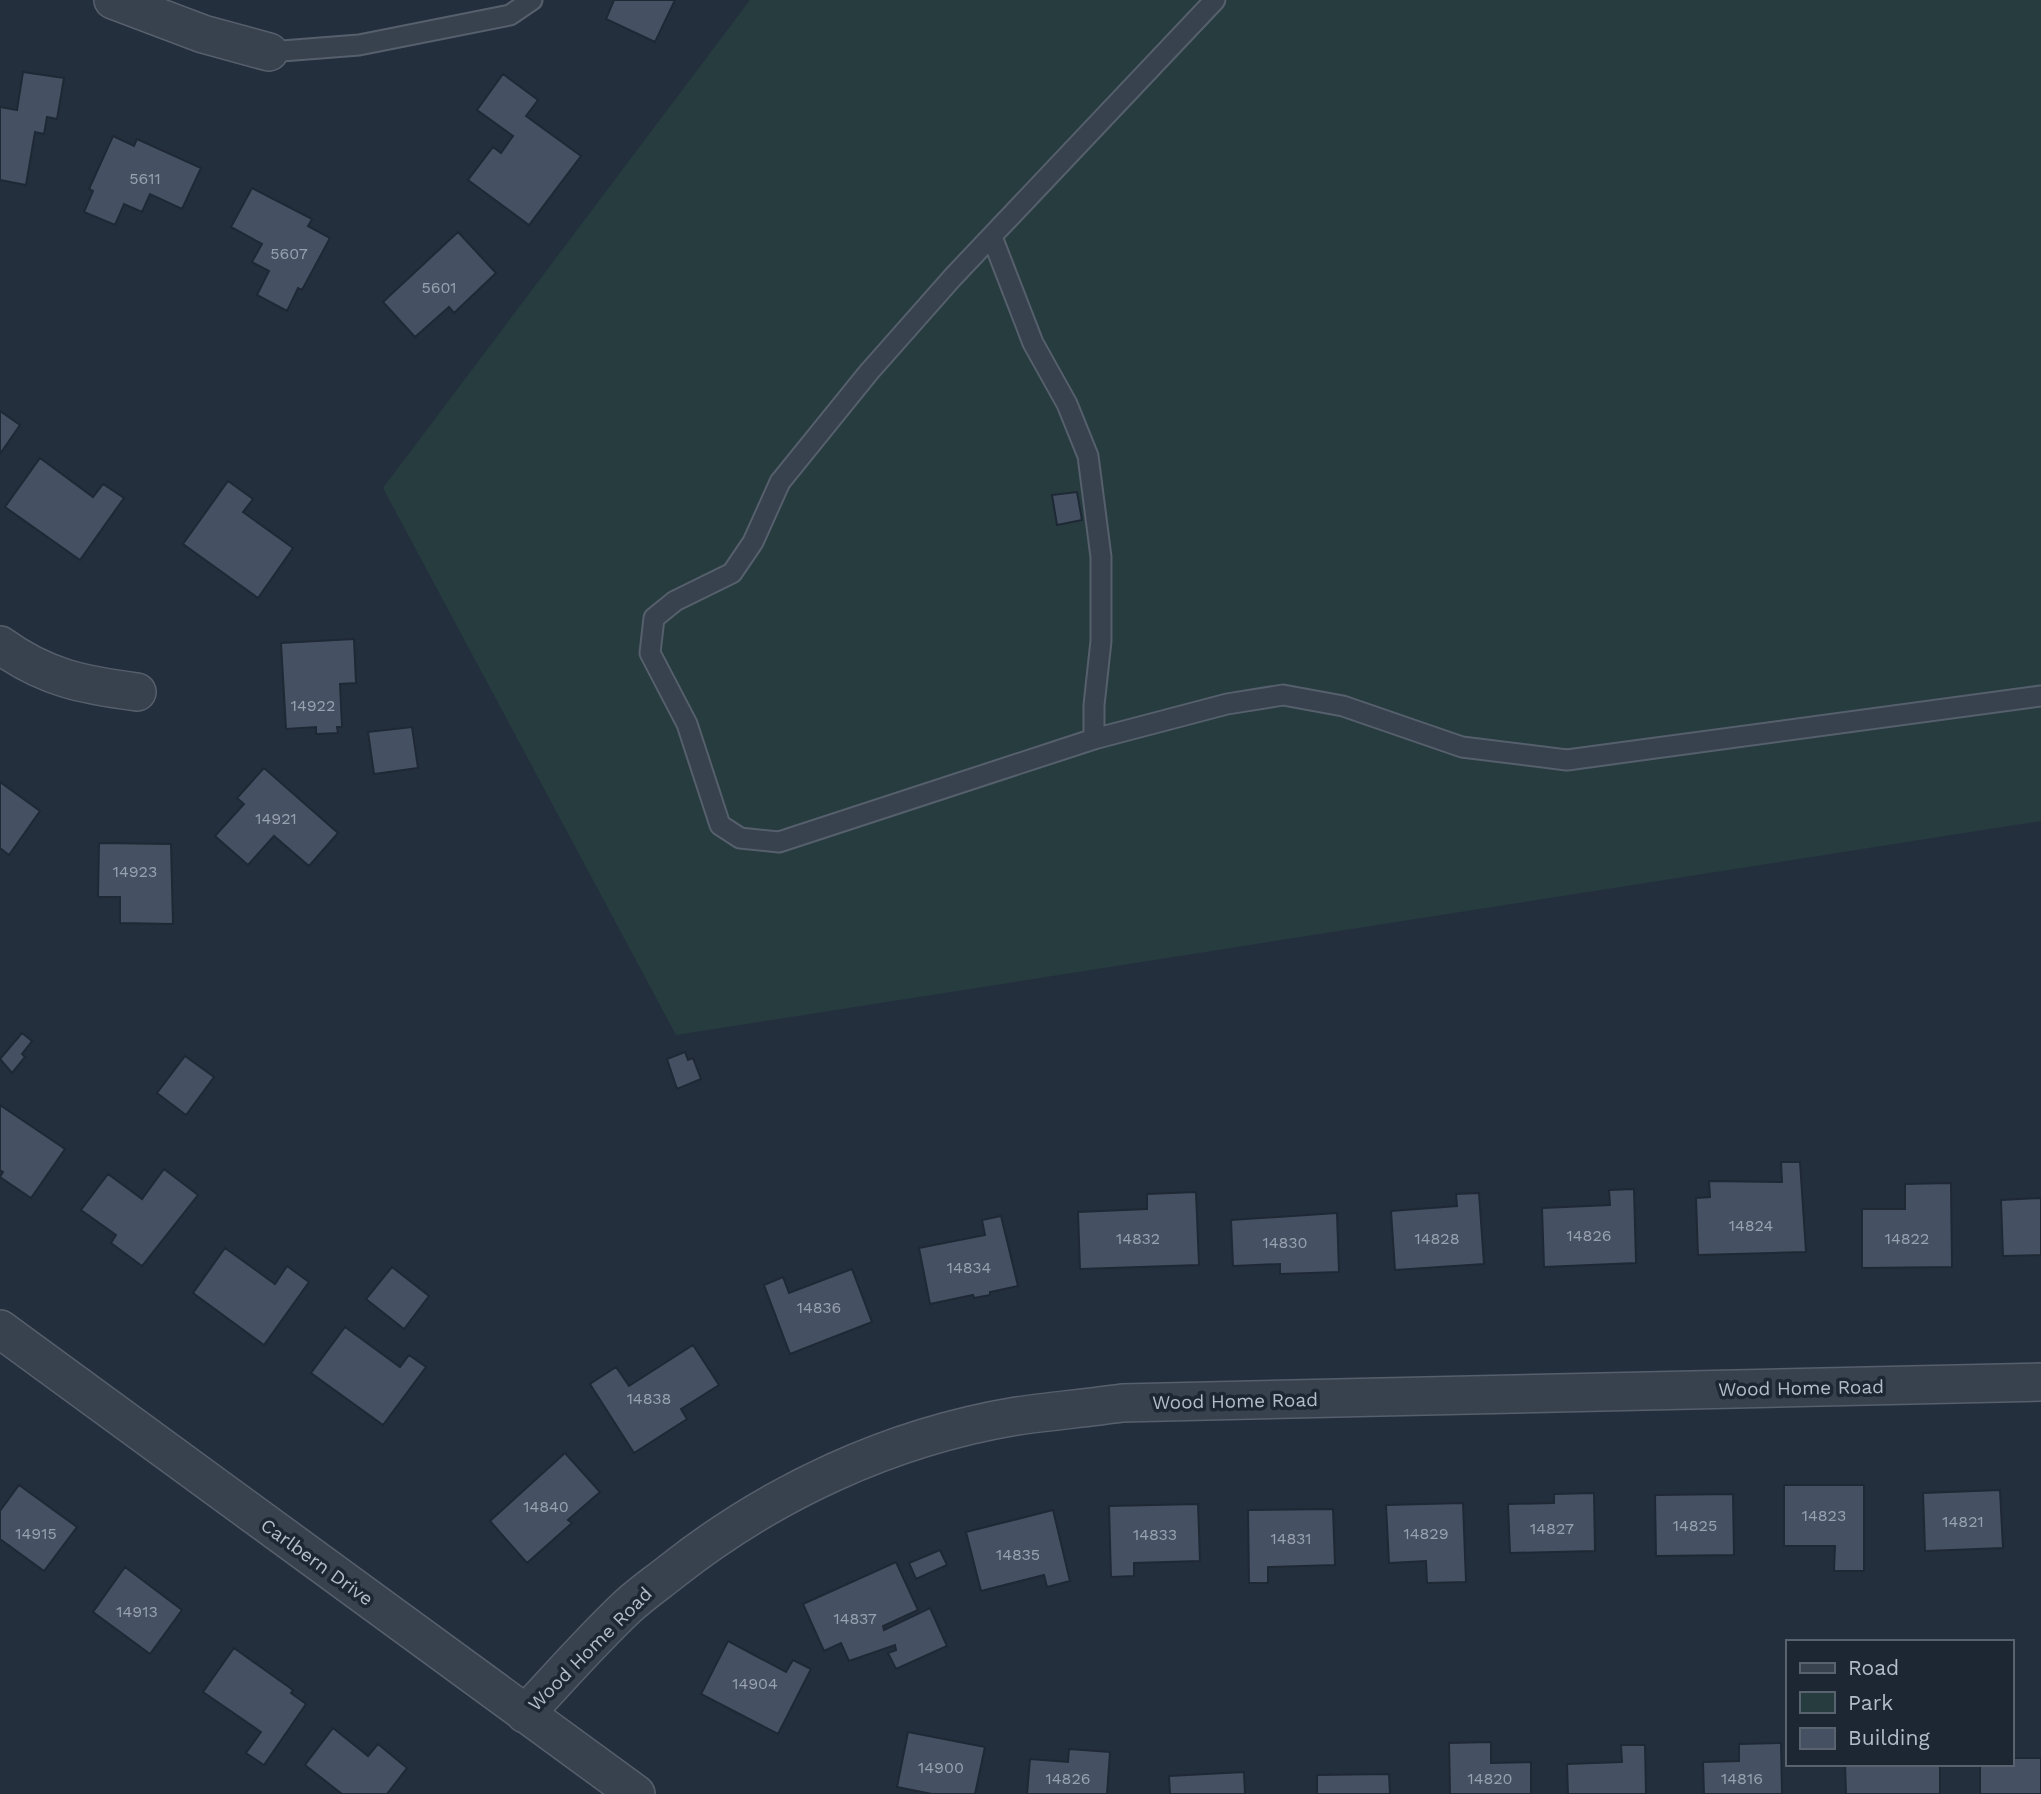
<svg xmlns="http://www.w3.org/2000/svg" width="2041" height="1794" font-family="'Work Sans',sans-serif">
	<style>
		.green { fill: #263c3f }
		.building { fill: #455162; stroke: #1f2835; stroke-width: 2 }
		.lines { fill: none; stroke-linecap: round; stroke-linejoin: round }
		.lane-casing { stroke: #565f6c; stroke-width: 23 }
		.street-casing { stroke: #565f6c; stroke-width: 40 }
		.lane { stroke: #38414e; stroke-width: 19 }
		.street { stroke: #38414e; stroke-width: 37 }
		.labels { text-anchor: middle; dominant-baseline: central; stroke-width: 7; stroke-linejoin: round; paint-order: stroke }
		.number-label { font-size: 16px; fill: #98a1af }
		.street-label { font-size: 19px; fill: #b4bcc9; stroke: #1d2633 }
	</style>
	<rect width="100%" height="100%" fill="#242f3e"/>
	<!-- green -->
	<path class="green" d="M750,0h1291v821l-1365,214 -293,-547z"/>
	<!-- building -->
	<path class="building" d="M614,0h61l-20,42 -49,-23z
		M23,72l41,6 -7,41 -10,-2 -3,17 -9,-2 -9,53 -26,-5v-73l17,3z
		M503,74l35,26 -12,16 55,40 -52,69 -61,-45 25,-33 8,6 12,-17 -36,-26z
		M113,136l21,10 3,-7 64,29 -19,41 -32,-15 -8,18 -18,-8 -9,21 -31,-13 9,-21 -4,-2z
		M252,188l60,31 -4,7 22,12 -28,52 -4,-2 -11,23 -30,-16 12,-24 -17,-9 10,-18 -31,-17z
		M458,232l38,41 -42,40 -5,-6 -34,30 -32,-35z
		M0,411l20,14 -20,29z
		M40,458l53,39 10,-13 21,14 -44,62 -75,-53z
		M228,481l25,18 -10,13 50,36 -35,50 -75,-54z
		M1077,492l5,28 -25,5 -5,-30z
		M354,639l2,44 -16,1 2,43h-5l1,6 -22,1v-7l-30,2 -5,-86z
		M412,727l6,41 -44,6 -6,-42z
		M264,768l74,65 -29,33 -35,-30 -26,29 -33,-29 29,-32 -7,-6z
		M0,782l40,29 -31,44 -9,-7z
		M99,843l72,1 2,80 -53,-1v-26h-22z
		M22,1033l10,8 -10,13 3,3 -13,16 -12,-14z
		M685,1052l3,8 5,-2 8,21 -24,10 -10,-30z
		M185,1056l29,21 -28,38 -29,-22z
		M0,1105l65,44 -34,49 -31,-21 3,-5 -3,-2z
		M1781,1162h19l6,90 -108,3 -2,-57 14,-1 -1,-16 73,1z
		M164,1169l34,26 -56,71 -31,-23 5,-8 -35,-25 27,-36 34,25z
		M1951,1183l1,84 -90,1v-59h43v-25z
		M1634,1189l2,74 -92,4 -2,-59 68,-3 -1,-15z
		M1196,1192l3,73 -119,4 -2,-57 69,-3v-15z
		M1479,1193l5,71 -89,6 -4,-59 66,-5 -1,-12z
		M2041,1198v57l-38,1 -2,-56z
		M1337,1213l2,59 -59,2v-10l-47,2 -2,-46z
		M1001,1216l17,70 -28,6v3l-16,3 -1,-3 -43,9 -11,-56 66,-13 -3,-15z
		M225,1248l50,36 12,-18 22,16 -45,63 -71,-52z
		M392,1267l37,29 -25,33 -38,-30z
		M852,1269l20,53 -82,32 -26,-69 19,-8 6,16z
		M345,1327l55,40 9,-12 17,12 -43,58 -72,-52z
		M693,1345l26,40 -38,24 6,10 -53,34 -44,-69 26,-17 13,19z
		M565,1453l35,39 -32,28 4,3 -45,40 -37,-42z
		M19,1485l58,42 -33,44 -44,-32v-28z
		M1784,1485h80v86h-30l1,-25h-51z
		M2000,1490l3,58 -78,3 -2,-58z
		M1594,1493l1,58 -85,2 -2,-49 46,-1v-9z
		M1733,1494l1,61 -78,1 -1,-61z
		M1463,1503l3,79 -39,1 -1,-22 -37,2 -3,-58z
		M1198,1504l2,57 -66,2v13l-23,1 -2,-71z
		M1333,1509l2,56 -67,2v16h-19l-1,-73z
		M1053,1510l17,71 -23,6 -3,-12 -63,16 -15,-59z
		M940,1550l7,15 -31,14 -7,-16z
		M896,1562l22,48 -35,16 1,4 46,-22 17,38 -51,23 -8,-16 8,-3 -1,-5 -46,16 -8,-18 -17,8 -21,-47z
		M125,1567l57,43 -32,44 -57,-42z
		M728,1641l58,31 7,-12 18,9 -33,65 -77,-40z
		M234,1648l59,42 -2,3 15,11 -42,61 -18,-12 15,-21 -58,-40z
		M333,1728l35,28 10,-12 29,24 -20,26h-45l-37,-29z
		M908,1732l77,15 -10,47h-43l-35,-7z
		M1491,1742v21l40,-1v32h-81l-1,-51z
		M1781,1743l1,51h-78l-1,-32 36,-1v-17z
		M1621,1745h24l1,49h-78l-1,-30 55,-2z
		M1069,1749l41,3 -3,42h-80l3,-35 38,3z
		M2011,1758h30v36h-61v-30h31z
		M1845,1764h95v30h-94z
		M1244,1772l1,22h-75l-1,-18z
		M1389,1774l1,20h-73v-19z"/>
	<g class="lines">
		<!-- lane casing -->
		<g class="lane-casing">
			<path id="lane" d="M1215,0l-262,277 -84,95 -89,110 -27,60 -21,31 -57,28 -21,17 -4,35 37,71 33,101 20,13 39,4 315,-103 133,-35 56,-9 60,11 119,41 105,13 474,-64
				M269,52l90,-7 151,-30 22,-15
				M992,237l41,106 34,61 21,52 13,101v84l-7,64v34"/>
		</g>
		<!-- street casing -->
		<g class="street-casing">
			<path id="street" d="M113,0l90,34 66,18
				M0,645c45,33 84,40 137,47
				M0,1329l636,465
				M525,1714c33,-35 66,-73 102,-107 14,-13 30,-24 45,-36 100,-79 219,-134 345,-155 35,-5 70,-8 105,-13l919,-21"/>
		</g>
		<!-- lane -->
		<use href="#lane" class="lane"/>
		<!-- street -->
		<use href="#street" class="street"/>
	</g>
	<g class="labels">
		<!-- number labels -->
		<g class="number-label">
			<text x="145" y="178">5611</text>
			<text x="289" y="253">5607</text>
			<text x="439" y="287">5601</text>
			<text x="313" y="705">14922</text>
			<text x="276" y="818">14921</text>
			<text x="135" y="871">14923</text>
			<text x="1751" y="1225">14824</text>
			<text x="1589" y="1235">14826</text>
			<text x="1138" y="1238">14832</text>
			<text x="1437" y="1238">14828</text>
			<text x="1907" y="1238">14822</text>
			<text x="1285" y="1242">14830</text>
			<text x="969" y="1267">14834</text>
			<text x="819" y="1307">14836</text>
			<text x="649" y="1398">14838</text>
			<text x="546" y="1506">14840</text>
			<text x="1824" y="1515">14823</text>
			<text x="1963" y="1521">14821</text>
			<text x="1695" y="1525">14825</text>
			<text x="1552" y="1528">14827</text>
			<text x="36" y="1533">14915</text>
			<text x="1426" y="1533">14829</text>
			<text x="1155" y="1534">14833</text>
			<text x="1291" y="1538">14831</text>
			<text x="1018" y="1554">14835</text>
			<text x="137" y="1611">14913</text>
			<text x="855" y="1618">14837</text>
			<text x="755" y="1683">14904</text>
			<text x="941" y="1767">14900</text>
			<text x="1068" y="1778">14826</text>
			<text x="1490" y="1778">14820</text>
			<text x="1742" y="1778">14816</text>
		</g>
		<!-- street labels -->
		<g class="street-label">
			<text transform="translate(1801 1388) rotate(-1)">Wood Home Road</text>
			<text transform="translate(1235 1401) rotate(-1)">Wood Home Road</text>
			<text transform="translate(317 1562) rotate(36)">Carlbern Drive</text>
			<text transform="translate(590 1649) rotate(-45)">Wood Home Road</text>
		</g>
	</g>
	<!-- legend -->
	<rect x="1786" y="1640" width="228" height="126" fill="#1d2633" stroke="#59626f" stroke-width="2"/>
	<rect x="1800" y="1663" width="35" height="10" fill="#38414e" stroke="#59626f" stroke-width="2"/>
	<text x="1848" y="1675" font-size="21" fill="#b4bcc9">Road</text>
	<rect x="1800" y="1692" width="35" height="21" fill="#263c3f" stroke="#59626f" stroke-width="2"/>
	<text x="1848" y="1710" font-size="21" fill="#b4bcc9">Park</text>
	<rect x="1800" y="1728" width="35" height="21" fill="#455162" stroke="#59626f" stroke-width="2"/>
	<text x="1848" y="1745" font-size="21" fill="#b4bcc9">Building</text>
</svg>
